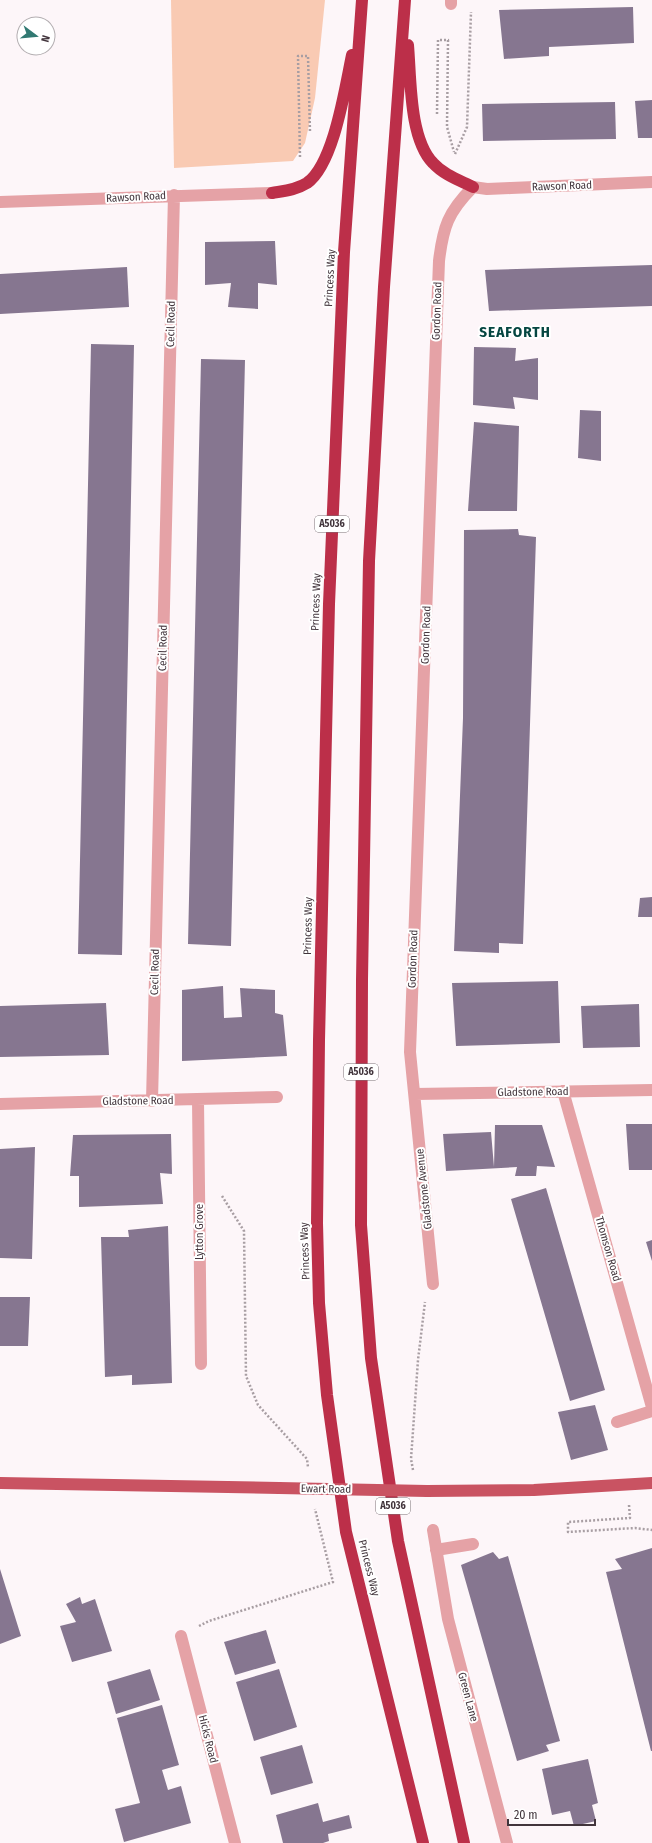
<svg xmlns="http://www.w3.org/2000/svg" width="652" height="1843" font-family="'Fira Sans Condensed',sans-serif">
	<style>
		.green { fill: #f9cab3 }
		.building { fill: #867690 }
		.lines { fill: none; stroke-linecap: round; stroke-linejoin: round }
		.path { stroke: #a89ea3; stroke-width: 2.5; stroke-dasharray: 2 2; stroke-linecap: butt }
		.minor { stroke: #e5a2a6; stroke-width: 12 }
		.major { stroke: #c95362; stroke-width: 12 }
		.highway { stroke: #bc2f49; stroke-width: 12 }
		.major-bridge { stroke: #c95362; stroke-width: 12 }
		.labels { text-anchor: middle; dominant-baseline: central; stroke-width: 4; stroke-linejoin: round; paint-order: stroke }
		.shield { fill: #fff; stroke: #7b7276; stroke-width: 1 }
		.shield-label { font-size: 10px; font-weight: bold; fill: #42353c }
		.street-label { font-size: 11px; fill: #42353c; stroke: #fff }
		.district-label { font-size: 15px; font-weight: bold; letter-spacing: 1px; fill: #054641; stroke: #fff }
	</style>
	<rect width="100%" height="100%" fill="#fdf6f9"/>
	<!-- green -->
	<path class="green" d="M171,0h154l-10,98 -10,45 -12,18 -119,7z"/>
	<!-- building -->
	<path class="building" d="M633,7l1,36 -85,4v9l-45,3 -5,-49z
		M652,100v38h-14l-3,-37z
		M615,102l1,37 -133,2 -1,-37z
		M275,241l2,44 -19,-2v26l-30,-2 3,-24 -26,2v-43z
		M652,265v41l-163,5 -4,-41z
		M127,267l2,40 -129,7v-40z
		M91,344l43,1 -12,610 -44,-1z
		M474,347l42,1 -1,13 23,-3v42l-25,-3 2,12 -42,-4z
		M201,359l44,1 -14,586 -43,-2z
		M580,410l21,1v50l-23,-3z
		M474,422l45,4 -2,85h-49z
		M518,529l1,6 17,2 -13,407 -24,-1v10l-45,-2 9,-233 1,-188z
		M652,897v20h-14l2,-19z
		M558,981l2,62 -104,3 -4,-63z
		M223,986l1,32 18,-1 -2,-29 35,2v23l8,2 4,41 -105,5v-71z
		M106,1003l3,52 -109,2v-51z
		M639,1004l1,43 -57,1 -2,-42z
		M626,1124h26v46h-23z
		M495,1125h47l13,42 -18,-1 -1,10h-21l2,-9 -71,4 -3,-37 48,-2 3,35z
		M171,1134l1,40 -12,-1 3,31 -84,3v-31h-9l3,-41z
		M35,1147l-3,112 -32,-1v-109z
		M546,1188l59,202 -35,11 -59,-202z
		M168,1226l4,157 -40,2v-10l-27,2 -4,-140h28l-1,-7z
		M652,1240v21l-6,-19z
		M0,1297h30l-2,49h-28z
		M595,1405l13,45 -37,10 -13,-48z
		M652,1548v203h-1l-45,-179 16,-3 -7,-10z
		M493,1552l6,7 9,-3 52,185 -14,4 3,6 -32,10 -56,-196z
		M0,1569l21,67 -21,8z
		M80,1597l2,7 13,-5 17,52 -40,11 -12,-36 16,-4 -10,-18z
		M266,1630l10,33 -41,12 -11,-33z
		M150,1669l10,31 -44,14 -9,-32z
		M279,1669l18,58 -43,14 -18,-59z
		M162,1705l17,60 -17,5 6,20 13,-4 10,37 -67,19 -9,-33 25,-6 -23,-85z
		M302,1745l11,38 -42,12 -11,-38z
		M588,1759l10,44 -6,2 4,16 -22,5 -4,-15 -18,4 -10,-46z
		M318,1803l5,19 26,-7 3,13 -24,6 1,7 -6,2h-40l-7,-28z"/>
	<g class="lines">
		<!-- path -->
		<path class="path" d="M437,114l1,-74h10l-1,87 7,25
			M455,154l12,-27 4,-115
			M300,157l-2,-101h10l2,76
			M222,1196l22,35 2,145 12,29 49,54 1,8
			M413,1470l-2,-11 7,-99 7,-58
			M629,1505l1,13 -62,4v10l67,-4 17,2
			M199,1626l10,-5 124,-39 -18,-73"/>
		<!-- minor -->
		<path class="minor" d="M451,4v-4
			M0,202l272,-9
			M563,1091l89,316
			M415,1094l237,-4
			M198,1100l3,264
			M152,1101l22,-906
			M0,1104l277,-7
			M433,1284l-23,-232 29,-791c4,-34 9,-49 34,-74l14,2 24,-1 141,-6
			M617,1422l35,-11
			M433,1530l15,89 59,224
			M436,1550l37,-6
			M181,1636l54,207"/>
		<!-- major -->
		<path class="major" d="M0,1483l279,5
			M427,1491l107,-1 118,-7"/>
		<!-- highway -->
		<path class="highway" d="M362,0l-18,252 -15,352 -10,436 -2,183 2,80 8,92 19,137 77,311
			M405,0l-21,287 -15,274 -7,419 -1,245 10,133 27,183 66,302
			M408,45c3,34 1,93 25,118 11,12 26,17 40,24
			M272,193c11,-2 24,-3 35,-10 27,-19 38,-95 45,-128"/>
		<!-- major-bridge -->
		<path class="major-bridge" d="M279,1488l148,3"/>
	</g>
	<g class="labels">
		<!-- shield labels -->
		<g class="shield">
			<rect x="315" y="516" width="34" height="16" rx="3"/>
			<rect x="344" y="1064" width="34" height="16" rx="3"/>
			<rect x="376" y="1498" width="34" height="16" rx="3"/>
		</g>
		<g class="shield-label">
			<text x="332" y="524">A5036</text>
			<text x="361" y="1072">A5036</text>
			<text x="393" y="1506">A5036</text>
		</g>
		<!-- street labels -->
		<g class="street-label">
			<text transform="translate(562 186) rotate(-2)">Rawson Road</text>
			<text transform="translate(136 197) rotate(-3)">Rawson Road</text>
			<text transform="translate(330 278) rotate(-87)">Princess Way</text>
			<text transform="translate(437 311) rotate(-88)">Gordon Road</text>
			<text transform="translate(171 324) rotate(-89)">Cecil Road</text>
			<text transform="translate(316 602) rotate(-88)">Princess Way</text>
			<text transform="translate(426 635) rotate(-88)">Gordon Road</text>
			<text transform="translate(163 648) rotate(-89)">Cecil Road</text>
			<text transform="translate(308 926) rotate(-89)">Princess Way</text>
			<text transform="translate(413 959) rotate(-88)">Gordon Road</text>
			<text transform="translate(155 972) rotate(-89)">Cecil Road</text>
			<text transform="translate(533 1092) rotate(-1)">Gladstone Road</text>
			<text transform="translate(138 1101) rotate(-1)">Gladstone Road</text>
			<text transform="translate(424 1189) rotate(-96)">Gladstone Avenue</text>
			<text transform="translate(199 1232) rotate(-90)">Lytton Grove</text>
			<text transform="translate(608 1249) rotate(74)">Thomson Road</text>
			<text transform="translate(305 1251) rotate(-92)">Princess Way</text>
			<text transform="translate(326 1489) rotate(1)">Ewart Road</text>
			<text transform="translate(369 1568) rotate(76)">Princess Way</text>
			<text transform="translate(468 1697) rotate(75)">Green Lane</text>
			<text transform="translate(208 1739) rotate(76)">Hicks Road</text>
		</g>
		<!-- district labels -->
		<g class="district-label">
			<text x="515" y="332">SEAFORTH</text>
		</g>
	</g>
	<!-- north arrow -->
	<g transform="translate(36 36) rotate(106)"><circle r="19" fill="#ffffff" stroke="#b3aeb1"/>
	<path d="M0-3L7 15L0 10L-7 15Z" fill="#317972"/>
	<text y="-6" font-size="11" font-weight="bold" text-anchor="middle" fill="#42353c">N</text>
	</g>
	<!-- scale -->
	<path d="M508 1819v6h87v-6" fill="none" stroke="#42353c" stroke-width="2"/>
	<text x="514" y="1819" font-size="12" fill="#42353c" stroke="#ffffff" stroke-width="3" paint-order="stroke">20 m</text>
</svg>
